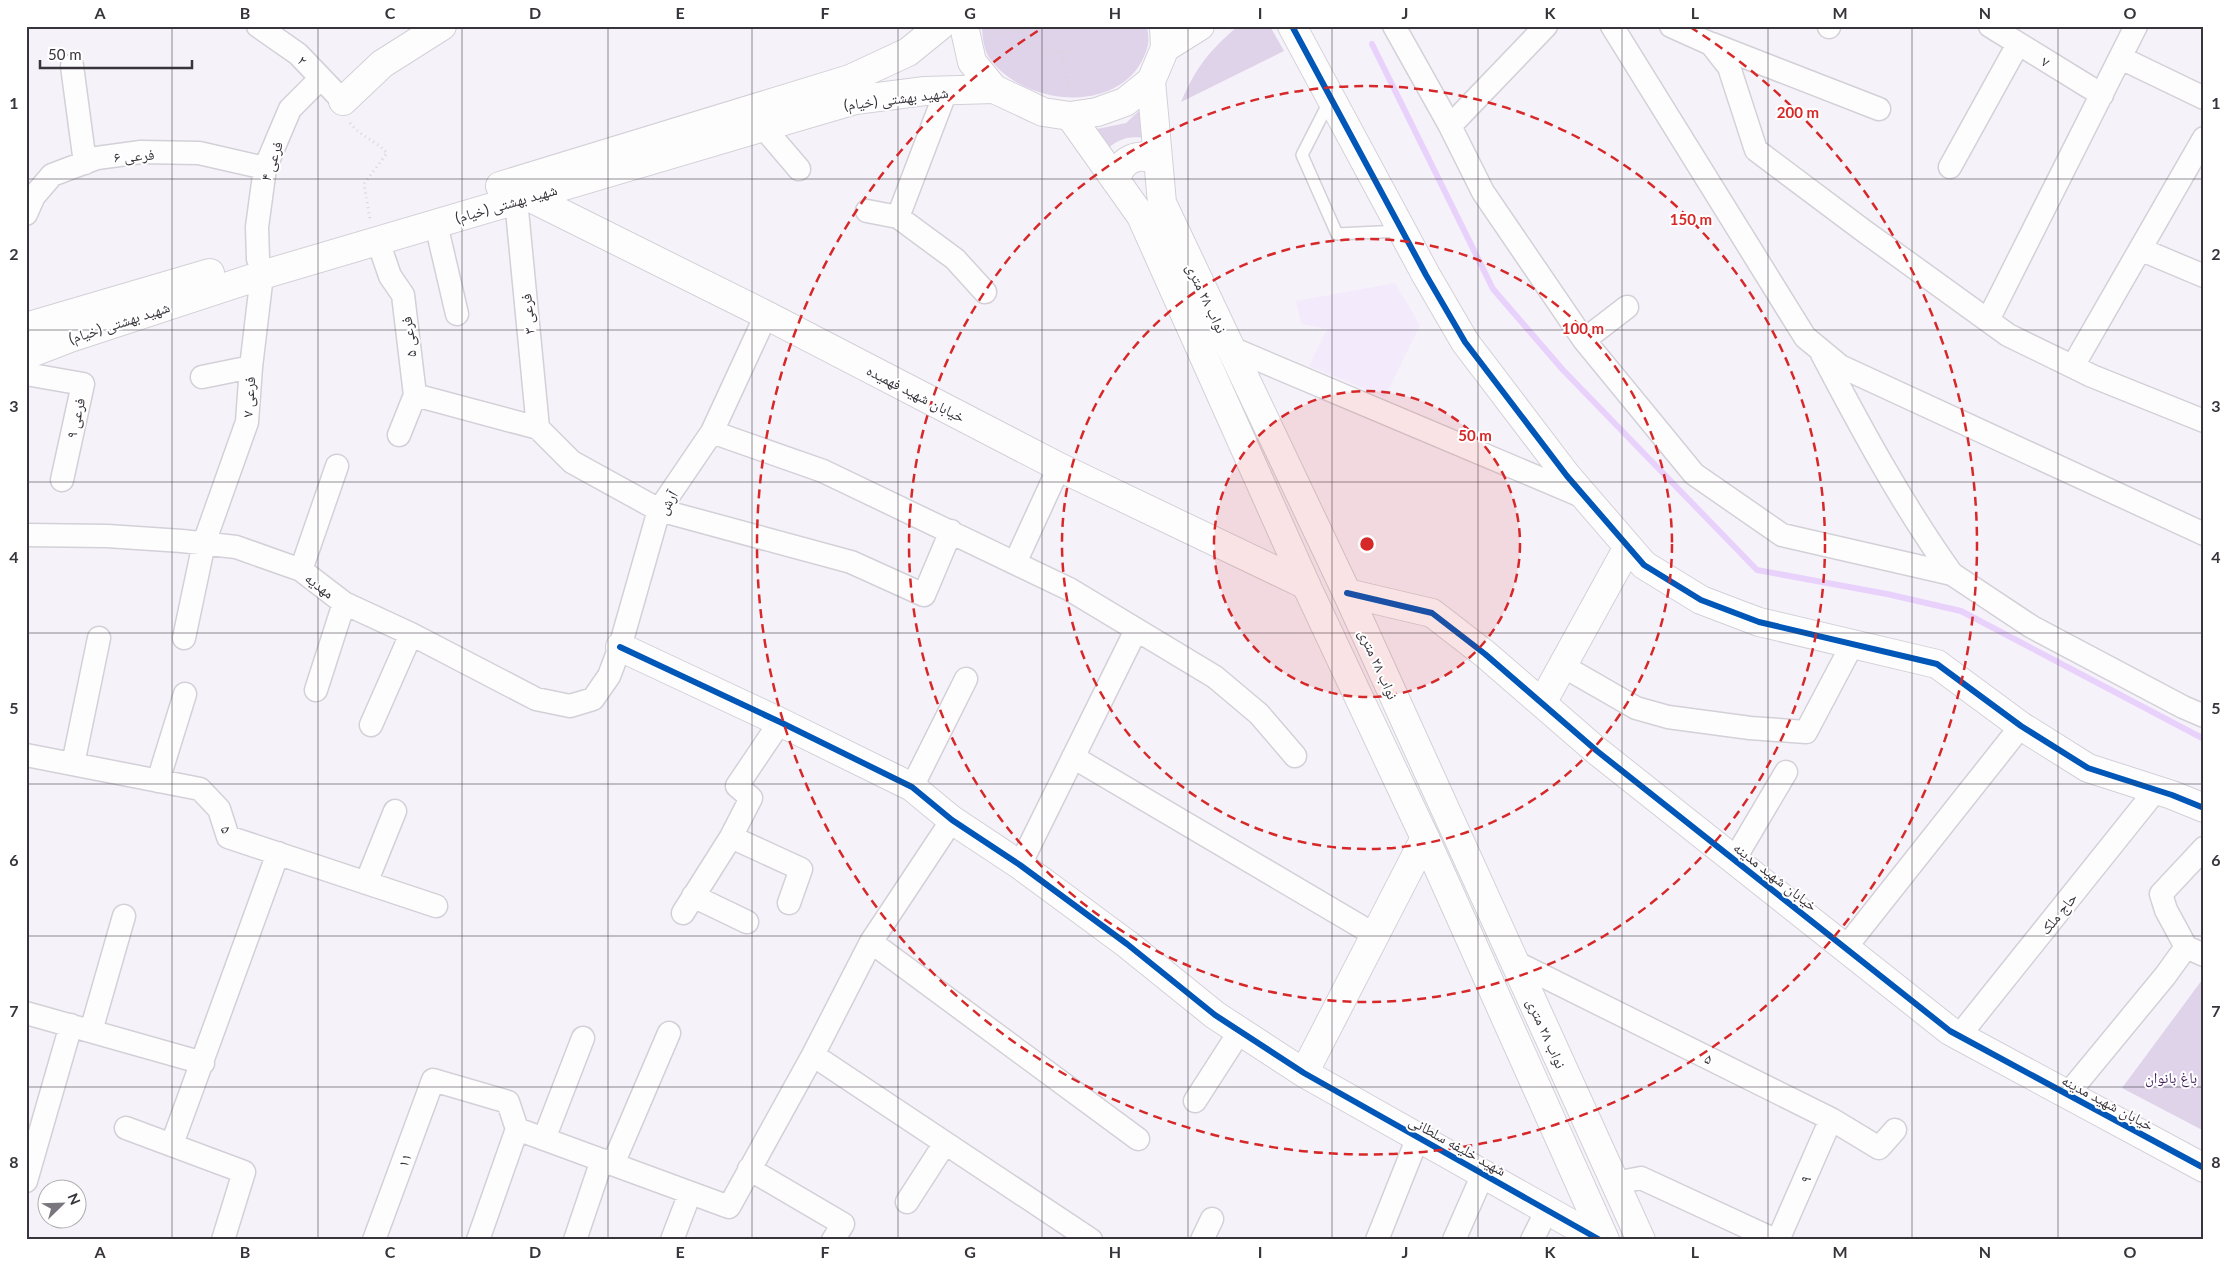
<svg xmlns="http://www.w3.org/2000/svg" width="2230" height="1266" font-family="Lato,'Noto Naskh Arabic',sans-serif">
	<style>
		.built { fill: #f3eafc }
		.green { fill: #dfd3ea }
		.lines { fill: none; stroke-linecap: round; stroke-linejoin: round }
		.stream { stroke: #e8d2fb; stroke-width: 6 }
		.service-casing { stroke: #d3d0d7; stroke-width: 14 }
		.minor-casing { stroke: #d3d0d7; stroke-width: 25 }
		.tertiary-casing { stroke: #d3d0d7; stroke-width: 30 }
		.secondary-casing { stroke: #d3d0d7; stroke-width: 30 }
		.primary-casing { stroke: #d3d0d7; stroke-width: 30 }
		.path { stroke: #d7d6d8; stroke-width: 3; stroke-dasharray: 1 4; stroke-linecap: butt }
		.service { stroke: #fefdfe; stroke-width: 11 }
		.minor { stroke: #fefdfe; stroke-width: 22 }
		.tertiary { stroke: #fefdfe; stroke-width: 28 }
		.secondary { stroke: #fefdfe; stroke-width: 28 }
		.primary { stroke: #fefdfe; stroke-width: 28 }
		.cycleway-casing { stroke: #fff; stroke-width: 9 }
		.cycleway { stroke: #0057b8; stroke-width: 6 }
		.grid { fill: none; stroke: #38343c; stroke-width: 1; stroke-opacity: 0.55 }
		.ring { fill: none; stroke: #d62828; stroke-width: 2.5; stroke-dasharray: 9 6 }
		.labels { text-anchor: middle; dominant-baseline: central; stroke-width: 4; stroke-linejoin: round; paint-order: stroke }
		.street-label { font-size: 15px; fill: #38343c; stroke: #fff }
		.park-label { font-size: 15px; fill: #421d5b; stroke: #fff }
		.centre { fill: #d62828; stroke: #fff; stroke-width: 2.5 }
		.ring-label { font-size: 15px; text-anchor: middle; font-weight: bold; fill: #d62828; stroke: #fff; stroke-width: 4; stroke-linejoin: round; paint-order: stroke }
		.neatline { fill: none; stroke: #38343c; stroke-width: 2 }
		.grid-label { font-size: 16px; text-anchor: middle; font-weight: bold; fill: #38343c }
	</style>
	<rect width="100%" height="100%" fill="#f6f2fa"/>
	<!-- built -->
	<path class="built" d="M1395,283l25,42 -35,72 -76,-31 18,-37 -26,-5 -5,-23z"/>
	<!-- green -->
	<path class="green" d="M982,26h165c1,6 2,14 1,19 -18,72 -125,64 -160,11 -4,-7 -6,-21 -6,-30z
		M1238,26h32l14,25 -103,51c15,-35 28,-51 57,-76z
		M1142,108l7,31c-18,-4 -32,-1 -44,13l-13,-22 34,-7z
		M2202,980l2,1v150l-82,-43z"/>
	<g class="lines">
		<!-- stream -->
		<path class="stream" d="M1372,44l121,245 70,81 194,200 130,24 74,17 243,128"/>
		<!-- service casing -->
		<g class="service-casing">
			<path id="service" d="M1330,100l-28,55 35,79 63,-3"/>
		</g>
		<!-- minor casing -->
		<g class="minor-casing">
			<path id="minor" d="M258,26l40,28 45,47
				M1394,26l56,100 33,66 101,148 110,134 88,61 170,39 80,53 151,80 21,9
				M1612,26l193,311 35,29 364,168
				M1671,26l40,18 18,23 27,83 108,81 144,104 84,41 112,45
				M1990,26l112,69
				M1829,27v-1
				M1712,44l167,65
				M2121,58l83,40
				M72,66l13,97
				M1450,126l96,-100
				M763,127l36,42
				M1950,167l68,-123
				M516,200l22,228
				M867,211l31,6 57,42 30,33
				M26,214l8,-18 18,-21 45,-17 44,-6 58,1 66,15
				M898,217l48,-126
				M436,224l21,90
				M378,241l12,35 13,19 12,100 -16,40
				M2140,249l64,27
				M258,259l-1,-32 8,-59 25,-59 31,-31
				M1988,320l148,-294
				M1584,340l43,-33
				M1231,348l353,149
				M1822,354c40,76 80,150 130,220
				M2073,366l131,-228
				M26,374l57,10 -21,96
				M202,377l49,-10
				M415,395l123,33 34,34 87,48 192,52 73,33 27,-64
				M712,432l111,39 246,118 146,88 44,37 36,42
				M26,535l81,1 75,5 54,6 65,23 43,33 67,31 125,65 34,7 23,-7 16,-23 11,-29 39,-137 53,-78 54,-117
				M1015,563l44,-96
				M301,570l36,-104
				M184,638l20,-95 43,-121 4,-55 11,-92
				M1563,666l73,42 32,9 82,11 56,4 46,-87
				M316,690l28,-87
				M371,725l40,-91
				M26,755l174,34 19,20 9,28 208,69
				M1073,757l302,178
				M73,764l26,-126
				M158,781l27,-87
				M912,787l54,-108
				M731,837l70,32 -12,34
				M2204,848l-43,46 5,16 20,37 18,8
				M1734,860l52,-88
				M1020,865l116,-235
				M366,883l29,-72
				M693,896l54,26
				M683,913l48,-76 20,-39 -14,-12 43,-64
				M871,942l267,197
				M1846,947l175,-221
				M1515,962l316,157 48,29 16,-18
				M26,1013l177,50
				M91,1031l33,-115
				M1959,1036l197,-246
				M813,1055l278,185
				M2067,1095l98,-119 21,-29
				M1195,1101l45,-70
				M126,1128l118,44 -21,68
				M517,1129l212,78 84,-152 58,-113 81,-122
				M544,1139l39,-101
				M172,1144l106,-291
				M613,1164l56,-131
				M749,1169l94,55 -10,16
				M26,1181l45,-156
				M1615,1183l26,-5 134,62
				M907,1202l38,-59
				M374,1240l59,-160 75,22 9,27 -39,111
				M575,1240l27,-80
				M672,1240l18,-47
				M1202,1240l10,-21
				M1377,1240l41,-103
				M1454,1240l29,-66
				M1532,1240l15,-30
				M1778,1240l53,-121"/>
		</g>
		<!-- tertiary casing -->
		<g class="tertiary-casing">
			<path id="tertiary" d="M1292,26l134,249 39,67 102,134 77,89 57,35 58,22 178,42 84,62 67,42 84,27 32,13
				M343,101l39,-37 60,-38
				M529,197l237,118 293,152 247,118
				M1347,593l85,20 53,41 112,97 353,280 254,137
				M620,647l160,75 132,65 40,33 68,45 107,79 88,71 89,58 296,167
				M1542,703l86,-156
				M1304,1073l121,-235"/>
		</g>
		<!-- secondary casing -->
		<g class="secondary-casing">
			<path id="secondary" d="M500,186l350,-107 58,-27 32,-26
				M26,327l184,-54
				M26,355l44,-17 192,-63 593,-175 70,-9 69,-2"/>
		</g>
		<!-- primary casing -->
		<g class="primary-casing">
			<path id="primary" d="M964,26l8,36 22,27 49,23 27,4 27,-4 28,-10 26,-21 14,-33 -1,-22
				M1165,48l35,-22
				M1151,81l11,122 185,390 294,647
				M1070,116l71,100 165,369 119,253 180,402
				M1116,181c4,-22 23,-30 42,-20"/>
		</g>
		<!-- path -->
		<path class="path" d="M1025,26l3,18 22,10 25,-6 15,-22
			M989,36l36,-9
			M1062,52l7,41
			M350,123c12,15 24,16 37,30l-23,31 6,36"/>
		<!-- service -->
		<use href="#service" class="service"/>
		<!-- minor -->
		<use href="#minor" class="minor"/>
		<!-- tertiary -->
		<use href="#tertiary" class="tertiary"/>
		<!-- secondary -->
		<use href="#secondary" class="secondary"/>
		<!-- primary -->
		<use href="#primary" class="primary"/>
		<!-- cycleway casing -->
		<g class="cycleway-casing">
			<path id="cycleway" d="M1292,26l134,249 39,67 102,134 77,89 57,35 58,22 178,42 84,62 67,42 84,27 32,13
				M1347,593l85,20 53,41 112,97 353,280 254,137
				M620,647l160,75 132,65 40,33 68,45 107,79 88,71 89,58 296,167"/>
		</g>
		<!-- cycleway -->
		<use href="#cycleway" class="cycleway"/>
	</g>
	<!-- grid -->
	<path class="grid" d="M172,26v1214M318,26v1214M462,26v1214M608,26v1214M752,26v1214M898,26v1214M1042,26v1214M1188,26v1214M1332,26v1214M1478,26v1214M1622,26v1214M1768,26v1214M1912,26v1214M2058,26v1214M26,179h2178M26,330h2178M26,482h2178M26,633h2178M26,784h2178M26,936h2178M26,1087h2178"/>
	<!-- distance rings -->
	<circle cx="1367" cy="544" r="153" fill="#d62828" fill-opacity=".12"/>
	<g class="ring">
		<circle cx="1367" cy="544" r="153"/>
		<circle cx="1367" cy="544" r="305"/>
		<circle cx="1367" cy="544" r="458"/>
		<path d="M1690 27A610 610 0 1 1 1044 27"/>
	</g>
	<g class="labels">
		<!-- street labels -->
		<g class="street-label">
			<text transform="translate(303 60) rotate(45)">۲</text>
			<text transform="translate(2046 61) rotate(31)">۷</text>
			<text transform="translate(896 98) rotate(-7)">شهید بهشتی (خیام)</text>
			<text transform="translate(134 155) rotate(-4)">فرعی ۶</text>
			<text transform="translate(271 161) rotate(-71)">فرعی ۴</text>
			<text transform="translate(506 203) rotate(-16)">شهید بهشتی (خیام)</text>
			<text transform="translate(1207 298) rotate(65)">نواب ۲۸ متری</text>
			<text transform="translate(527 314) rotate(-95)">فرعی ۳</text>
			<text transform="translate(119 322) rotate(-18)">شهید بهشتی (خیام)</text>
			<text transform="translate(408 337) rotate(-97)">فرعی ۵</text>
			<text transform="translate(916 393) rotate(27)">خیابان شهید فهمیده</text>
			<text transform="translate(248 397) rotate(-86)">فرعی ۷</text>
			<text transform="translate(75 418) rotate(-77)">فرعی ۹</text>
			<text transform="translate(667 502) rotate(-60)">آرش</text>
			<text transform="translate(320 585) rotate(37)">مهدیه</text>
			<text transform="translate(1379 664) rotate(66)">نواب ۲۸ متری</text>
			<text transform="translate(227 829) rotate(63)">۵</text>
			<text transform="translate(1776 876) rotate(38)">خیابان شهید مدینه</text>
			<text transform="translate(2058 913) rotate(-51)">حاج ملک</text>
			<text transform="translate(1547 1033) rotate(66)">نواب ۲۸ متری</text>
			<text transform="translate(1709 1058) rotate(26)">۵</text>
			<text transform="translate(2108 1102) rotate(28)">خیابان شهید مدینه</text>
			<text transform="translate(1458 1145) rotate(29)">شهید خلیفه سلطانی</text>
			<text transform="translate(404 1160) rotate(-70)">۱۱</text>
			<text transform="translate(1805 1179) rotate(-66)">۹</text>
		</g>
		<!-- park labels -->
		<g class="park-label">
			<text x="2171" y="1077">باغ بانوان</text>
		</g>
	</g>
	<circle cx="1367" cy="544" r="8" class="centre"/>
	<g class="ring-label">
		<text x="1798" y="118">200 m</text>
		<text x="1691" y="225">150 m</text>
		<text x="1583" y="334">100 m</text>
		<text x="1475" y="441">50 m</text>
	</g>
	<!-- border -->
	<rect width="2230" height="1266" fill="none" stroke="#ffffff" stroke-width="55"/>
	<!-- north arrow -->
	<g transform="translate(62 1204) rotate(67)"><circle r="24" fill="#ffffff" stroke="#afaeb1"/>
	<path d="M0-4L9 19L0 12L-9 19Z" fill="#7a767e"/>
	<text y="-8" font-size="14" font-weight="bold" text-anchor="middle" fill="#38343c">N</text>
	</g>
	<!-- scale -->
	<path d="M40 60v8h152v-8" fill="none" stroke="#38343c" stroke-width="2.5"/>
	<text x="48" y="60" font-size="15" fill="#38343c" stroke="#ffffff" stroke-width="4" paint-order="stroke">50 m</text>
	<rect x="28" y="28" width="2174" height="1210" class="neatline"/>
	<g class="grid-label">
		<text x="100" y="19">A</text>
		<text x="245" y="19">B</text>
		<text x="390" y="19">C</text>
		<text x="535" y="19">D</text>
		<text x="680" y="19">E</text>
		<text x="825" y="19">F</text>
		<text x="970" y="19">G</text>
		<text x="1115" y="19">H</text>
		<text x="1260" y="19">I</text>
		<text x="1405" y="19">J</text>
		<text x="1550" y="19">K</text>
		<text x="1695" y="19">L</text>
		<text x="1840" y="19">M</text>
		<text x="1985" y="19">N</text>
		<text x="2130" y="19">O</text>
		<text x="14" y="109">1</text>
		<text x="2216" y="109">1</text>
		<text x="14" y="260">2</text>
		<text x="2216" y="260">2</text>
		<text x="14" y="412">3</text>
		<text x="2216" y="412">3</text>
		<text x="14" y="563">4</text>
		<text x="2216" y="563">4</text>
		<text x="14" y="714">5</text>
		<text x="2216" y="714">5</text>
		<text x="14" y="866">6</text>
		<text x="2216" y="866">6</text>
		<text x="14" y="1017">7</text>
		<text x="2216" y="1017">7</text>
		<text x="14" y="1168">8</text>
		<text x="2216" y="1168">8</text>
		<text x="100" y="1258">A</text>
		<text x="245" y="1258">B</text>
		<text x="390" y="1258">C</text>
		<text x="535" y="1258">D</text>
		<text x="680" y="1258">E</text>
		<text x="825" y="1258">F</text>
		<text x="970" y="1258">G</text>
		<text x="1115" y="1258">H</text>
		<text x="1260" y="1258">I</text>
		<text x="1405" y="1258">J</text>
		<text x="1550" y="1258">K</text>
		<text x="1695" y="1258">L</text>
		<text x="1840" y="1258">M</text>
		<text x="1985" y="1258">N</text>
		<text x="2130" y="1258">O</text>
	</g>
</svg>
